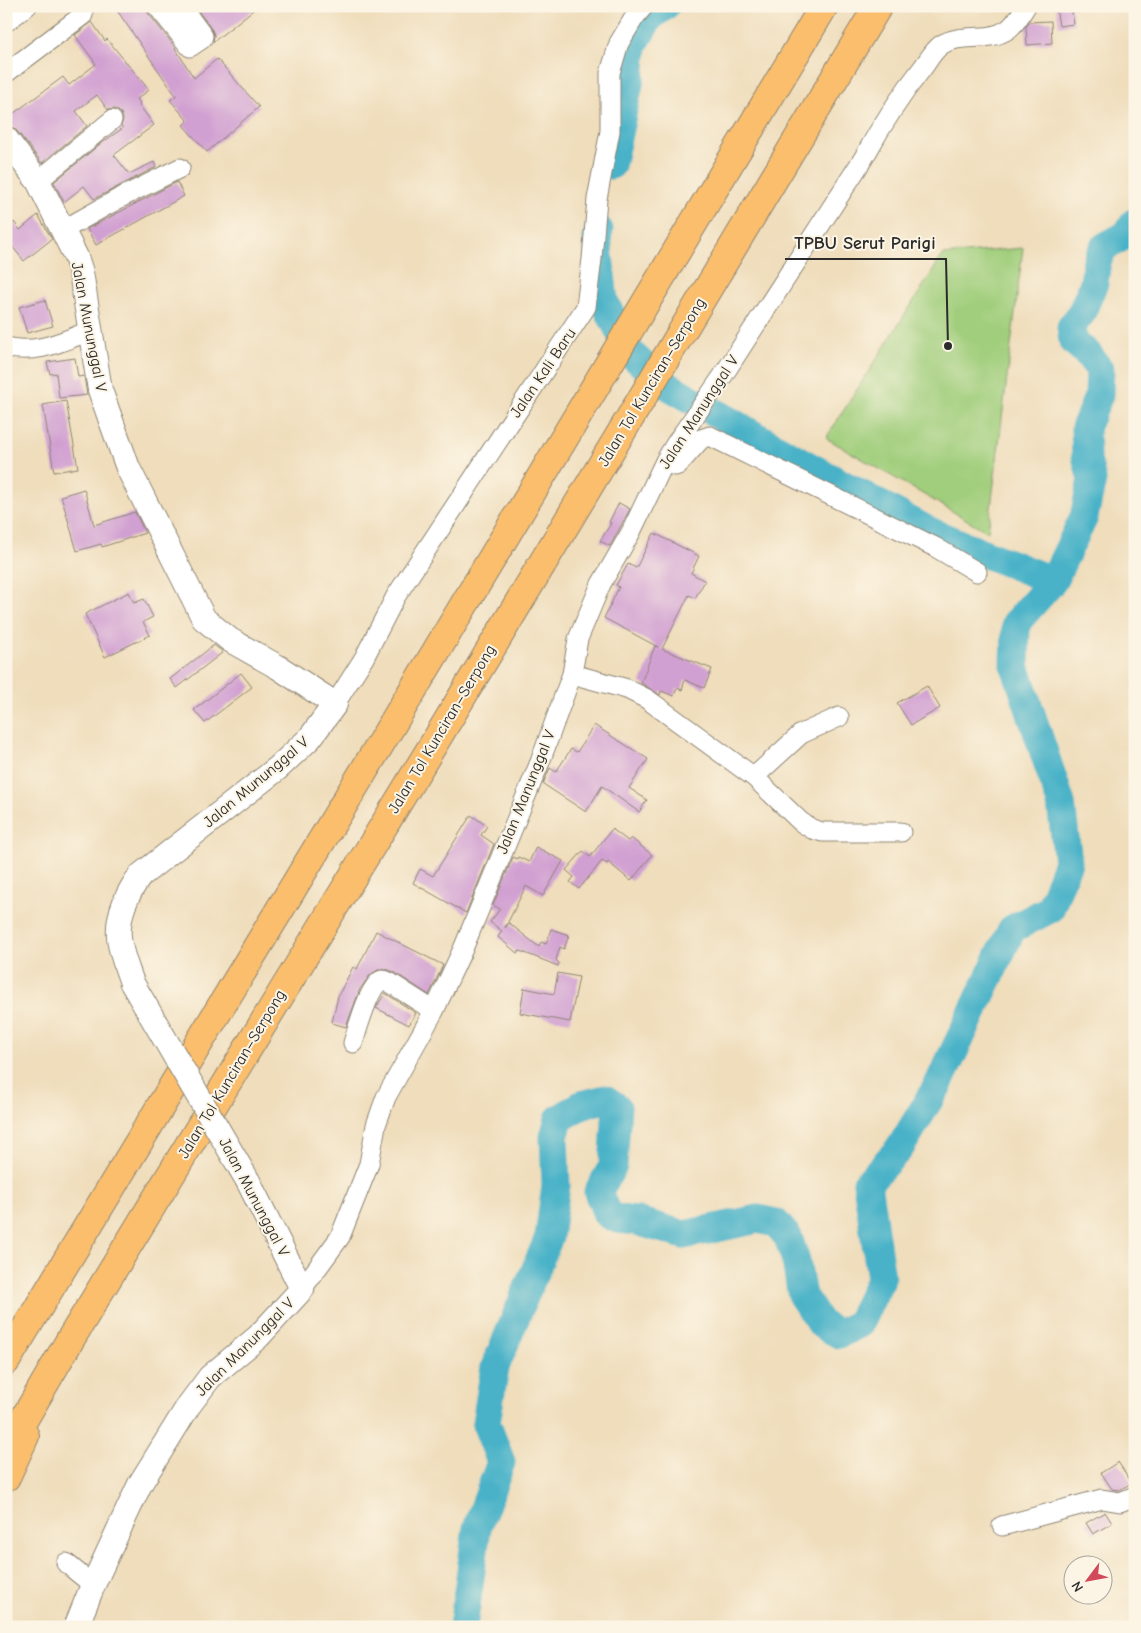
<svg xmlns="http://www.w3.org/2000/svg" width="1141" height="1633" font-family="'Comic Neue',sans-serif">
	<style>
		.green { fill: #a0ce7c; stroke: #667c54 }
		.lines { fill: none; stroke-linecap: round; stroke-linejoin: round }
		.river { stroke: #49b2c8; stroke-width: 29 }
		.building { fill: #d1a0d2 }
		.minor-casing { stroke: #8d8473; stroke-width: 21 }
		.tertiary-casing { stroke: #8d8473; stroke-width: 26 }
		.motorway-casing { stroke: #8d8473; stroke-width: 30 }
		.minor { stroke: #fff; stroke-width: 19 }
		.tertiary { stroke: #fff; stroke-width: 24 }
		.motorway { stroke: #fabe6d; stroke-width: 28 }
		.tertiary-bridge-casing { stroke: #8d8473; stroke-width: 26; stroke-linecap: butt }
		.tertiary-bridge { stroke: #fff; stroke-width: 24 }
		.labels { text-anchor: middle; dominant-baseline: central; stroke-width: 4; stroke-linejoin: round; paint-order: stroke }
		.street-label { font-size: 16px; fill: #2b2b2b; stroke: #fcf5e5 }
		.leader { fill: none; stroke: #2b2b2b; stroke-width: 2 }
		.callout-dot { fill: #2b2b2b; stroke: #fcf5e5; stroke-width: 2 }
		.callout-label { font-size: 18px; text-anchor: middle; font-weight: bold; fill: #2b2b2b; stroke: #fcf5e5; stroke-width: 4; stroke-linejoin: round; paint-order: stroke }
	</style>
	<rect width="100%" height="100%" fill="#fcf5e5"/>
	<filter id="ink" filterUnits="userSpaceOnUse"><feTurbulence type="fractalNoise" baseFrequency=".02" numOctaves="2"/><feDisplacementMap in="SourceGraphic" scale="10" xChannelSelector="R" yChannelSelector="G"/><feConvolveMatrix kernelMatrix="1 2 1 2 8 2 1 2 1" color-interpolation-filters="sRGB"/></filter>
	<filter id="wash" filterUnits="userSpaceOnUse"><feTurbulence type="fractalNoise" baseFrequency=".0096" numOctaves="4" result="noise"/><feDisplacementMap in="SourceGraphic" scale="20" xChannelSelector="R" yChannelSelector="G"/><feGaussianBlur stdDeviation="1.12" result="paint"/><feColorMatrix in="noise" values="0 0 0 0 0 0 0 0 0 0 0 0 0 0 0 0 0 1.4 0 .05"/><feComposite in="paint" operator="in"/></filter>
	<g filter="url(#wash)">
		<rect width="100%" height="100%" fill="#efddbb"/>
		<!-- green -->
		<path class="green" d="M1023,248l-35,284 -162,-94 117,-183z"/>
		<g class="lines">
			<!-- river -->
			<path class="river" d="M611,165l19,-86 3,-33 16,-28 16,-12
				M1053,581l31,-64 8,-37 -6,-24 -1,-28 14,-33 1,-25 -13,-17 -14,-12 -2,-14 10,-13 13,-31 3,-22 7,-14 22,-12 9,-13
				M463,1627l14,-99 24,-66 -15,-39 9,-56 54,-130 7,-51 -2,-49 5,-18 22,-14 24,-6 12,8 -4,59 -15,26 9,22 11,5 19,2 47,14 74,-16 18,4 12,14 8,24 6,35 20,29 17,9 20,-10 22,-46 -14,-95 33,-35 38,-63 74,-156 38,-20 18,-47 -7,-59 -46,-137 1,-43 37,-42 -124,-50 -120,-65 -146,-83 -32,-29 -27,-53 -7,-63 2,-8"/>
		</g>
		<g id="blocks">
			<!-- building -->
			<path class="building" d="M114,6h32l2,7 28,35h-1l19,30 23,-19 42,48 -52,45 -24,-27 5,-4 -18,-21 6,-4z
				M195,6h63l-45,36 1,-7 -2,-5z
				M1071,6l3,18 -15,2 -3,-19z
				M1051,21l1,22 -25,2 -1,-18 3,-5z
				M92,22l13,19 2,-2 42,51 -12,9 3,4 -1,2 15,20 -40,30 15,19 25,-12 2,5 -62,32 -10,-13 -20,16 -10,-20 46,-38 23,-16 -2,-2 2,-7 -2,-6 -6,-4 -7,1 -11,-15 -21,16 11,15 -45,37 -25,-32 -5,-4 -6,-1v-7l57,-42 6,8 27,-21 -21,-29z
				M177,182l7,14 -88,49 -9,-16z
				M38,215l14,24 -28,22 -18,-22v-11l8,-6 6,8z
				M45,300l8,26 -26,7 -8,-26z
				M75,358l3,19 6,-1 3,19 -28,3 -3,-25 -6,1 -3,-12z
				M66,401l12,67 -24,4 -11,-67z
				M84,489l10,36 41,-13 10,21 -43,14 -1,-3 -24,7 -16,-55z
				M619,503l11,6 -20,37 -10,-5 11,-18 -2,-1z
				M654,533l45,23 -8,17 14,8 -10,17 -6,-3 -27,54 50,20 -8,19 -19,-8 -3,10 -5,-2 -3,8 -13,-5 -1,4 -19,-12 14,-37 3,1 -54,-29 15,-31 -3,-2 12,-21 8,4z
				M129,592l5,11 10,-4 9,18 -10,5 7,13 -45,22 -20,-43z
				M214,645l9,7 -46,36 -7,-9z
				M241,673l11,14 -47,36 -11,-13z
				M927,686l13,22 -29,17 -14,-22z
				M594,725l54,34 -19,29 18,12 -8,12 -37,-26 -16,26 -43,-28 7,-16 6,4 15,-23 6,3z
				M471,815l16,11 -6,9 13,9 -28,69 -53,-30 7,-14 13,7z
				M612,829l16,12 3,-3 21,17 -21,26 -23,-19 -1,2 -5,-3 -23,28 -9,-7 4,-5 -8,-7 17,-19 7,6z
				M536,847l27,14 -20,35 -17,-10 -21,42 4,-5 30,24 2,-5 5,2 5,-15 18,6 -5,14 -4,-2 -4,13 3,3 -1,3 -38,-15 -3,2 -19,-16 4,-6 -12,-9 10,-13 -7,-4 20,-48 4,2 1,-2 11,5z
				M376,931l67,34 -14,30 -35,-23 -8,-3 -8,1 -8,5 -10,14 -14,38 -14,-4 6,-27 15,-29 4,2z
				M558,973l21,4 -9,45 -50,-9 4,-25 30,6z
				M385,993l31,20 -7,12 -33,-17z
				M1118,1462l14,21 -13,7 -7,-1 -11,-16z
				M1105,1512l7,11 -19,11 -7,-11z"/>
		</g>
	</g>
	<g filter="url(#ink)">
		<use href="#blocks" fill-opacity="0" stroke="#8d8473" stroke-width="1"/>
		<g class="lines">
			<!-- minor casing -->
			<g class="minor-casing">
				<path id="minor" d="M157,6l33,41 12,-8 1,-3 -22,-30
					M6,22l21,-16
					M6,73l77,-58
					M38,181l74,-61
					M63,230l55,-31 62,-31
					M6,347c31,8 56,-6 84,-16
					M665,461l10,5 3,-1 23,-26 9,-3 225,111 42,25
					M572,674l55,15 20,10 107,78 47,45 11,7 10,3h79
					M335,704l29,-46 32,-62 190,-289 6,-48 5,-60 13,-68v-58l9,-30 15,-25 10,-12
					M754,777l47,-43 38,-17
					M353,1043c5,-15 14,-50 25,-60 3,-4 7,-3 11,-1l45,29
					M302,1289l38,-52 29,-73 7,-39 10,-28 48,-86 29,-62 77,-187 32,-88 6,-35 23,-55 30,-52 34,-71 11,-18 46,-66 141,-218c18,-33 38,-64 61,-93 5,-7 10,-16 17,-21 20,-13 46,-2 66,-15 8,-5 14,-16 19,-24
					M1002,1526l100,-27 18,3 15,-6
					M66,1563l27,22"/>
			</g>
			<!-- tertiary casing -->
			<g class="tertiary-casing">
				<path id="tertiary" d="M6,139l32,42 38,76 5,15 19,118 28,78 76,151 26,21 48,27 57,37 -25,34 -32,30 -137,107c-13,16 -24,40 -22,62 1,15 8,31 13,46
					M76,1627l17,-42 47,-101 49,-79 21,-28 48,-40 44,-48 -54,-108"/>
			</g>
			<!-- motorway casing -->
			<g class="motorway-casing">
				<path id="motorway" d="M6,1361l390,-643 428,-712
					M6,1450l64,-110 366,-600 442,-734
					M6,1477l19,-41"/>
			</g>
			<!-- minor -->
			<use href="#minor" class="minor"/>
			<!-- tertiary -->
			<use href="#tertiary" class="tertiary"/>
			<!-- motorway -->
			<use href="#motorway" class="motorway"/>
			<!-- tertiary-bridge casing -->
			<g class="tertiary-bridge-casing">
				<path id="tertiary-bridge" d="M132,983l116,198"/>
			</g>
			<!-- tertiary-bridge -->
			<use href="#tertiary-bridge" class="tertiary-bridge"/>
		</g>
	</g>
	<g class="labels">
		<!-- street labels -->
		<g class="street-label">
			<text transform="translate(89 327) rotate(79)">Jalan Mununggal V</text>
			<text transform="translate(543 373) rotate(-56)">Jalan Kali Baru</text>
			<text transform="translate(652 382) rotate(-59)">Jalan Tol Kunciran–Serpong</text>
			<text transform="translate(699 412) rotate(-57)">Jalan Manunggal V</text>
			<text transform="translate(442 729) rotate(-59)">Jalan Tol Kunciran–Serpong</text>
			<text transform="translate(256 782) rotate(-40)">Jalan Mununggal V</text>
			<text transform="translate(526 792) rotate(-68)">Jalan Manunggal V</text>
			<text transform="translate(232 1074) rotate(-59)">Jalan Tol Kunciran–Serpong</text>
			<text transform="translate(254 1197) rotate(62)">Jalan Mununggal V</text>
			<text transform="translate(245 1347) rotate(-45)">Jalan Manunggal V</text>
		</g>
	</g>
	<!-- callouts -->
	<path class="leader" d="M948 346L946 259H785"/>
	<circle class="callout-dot" cx="948" cy="346" r="5"/>
	<g class="callout-label">
		<text x="865" y="249">TPBU Serut Parigi</text>
	</g>
	<!-- margin -->
	<rect width="1141" height="1633" fill="none" stroke="#fcf5e5" stroke-width="25"/>
	<!-- north arrow -->
	<g transform="translate(1088 1580) rotate(238)"><circle r="24" fill="#fcf5e5" stroke="#a8a49b"/>
	<path d="M0-4L9 19L0 12L-9 19Z" fill="#d1495b"/>
	<text y="-8" font-size="14" font-weight="bold" text-anchor="middle" fill="#2b2b2b">N</text>
	</g>
</svg>
